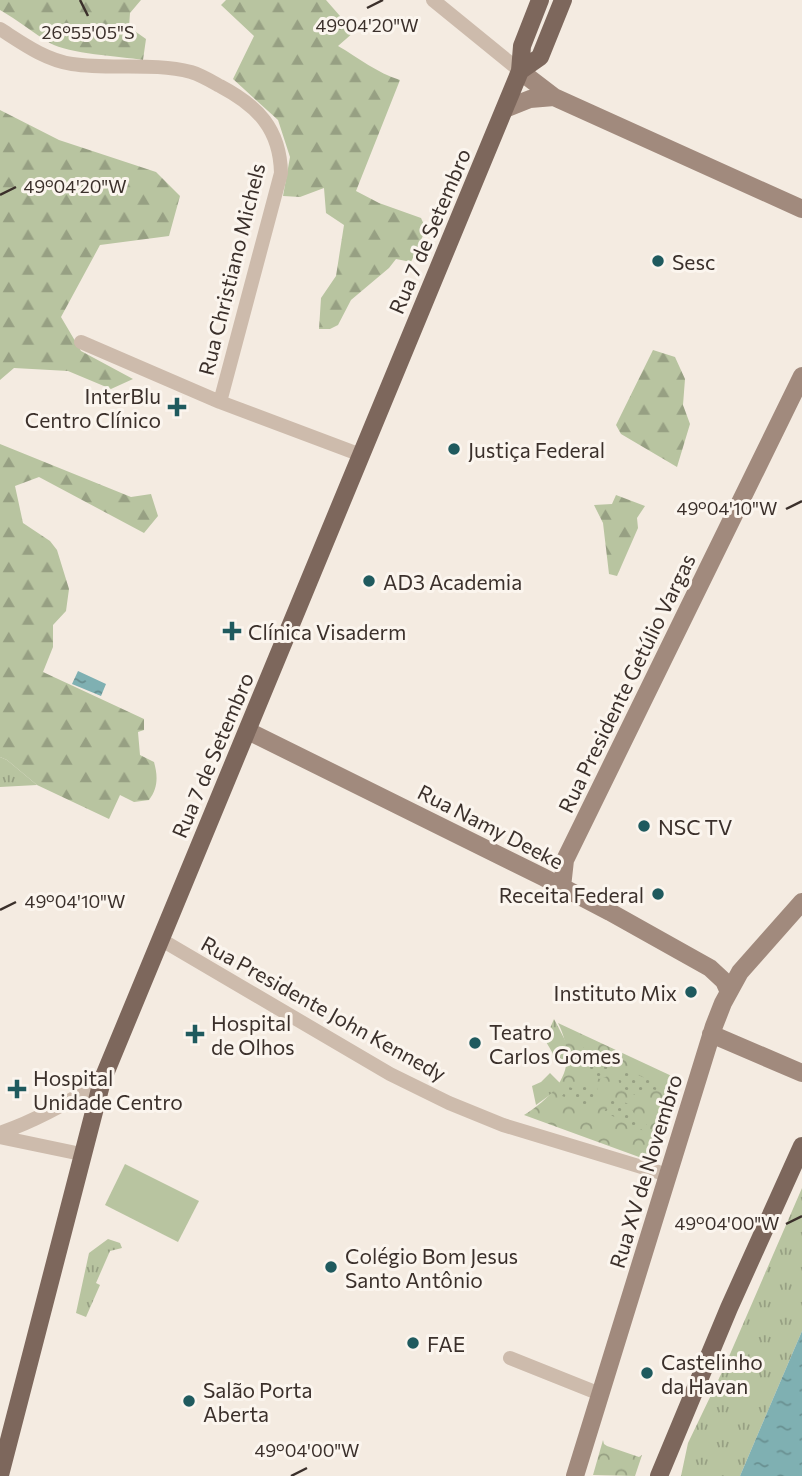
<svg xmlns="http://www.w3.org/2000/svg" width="802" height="1476" font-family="Commissioner,sans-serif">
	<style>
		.grass { fill: url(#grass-tufts) }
		.forest { fill: url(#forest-firs) }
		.park { fill: url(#park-crowns) }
		.garden { fill: url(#garden-dots) }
		.pitch { fill: #b8c4a0 }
		.water { fill: url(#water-ripples) }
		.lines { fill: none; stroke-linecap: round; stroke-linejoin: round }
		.street { stroke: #cdbbac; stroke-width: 14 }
		.secondary { stroke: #a18a7d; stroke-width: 18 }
		.primary { stroke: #7d675c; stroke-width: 18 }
		.ticks { fill: none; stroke: #3b302b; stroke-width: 2.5 }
		.poi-dot { fill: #1f5a5e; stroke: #fbf5ee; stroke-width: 2.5 }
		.labels { text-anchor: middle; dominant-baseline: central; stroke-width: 6; stroke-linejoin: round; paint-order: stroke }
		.street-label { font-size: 21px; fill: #3b302b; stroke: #fbf5ee }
		.poi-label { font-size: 21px; fill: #3b302b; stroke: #fbf5ee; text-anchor: start }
		.ticks-label { font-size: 18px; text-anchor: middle; fill: #3b302b; stroke: #fbf5ee; stroke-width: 6; stroke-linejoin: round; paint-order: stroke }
	</style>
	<defs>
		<pattern id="grass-tufts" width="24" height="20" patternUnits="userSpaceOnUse" patternTransform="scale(1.75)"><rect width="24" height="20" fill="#b8c4a0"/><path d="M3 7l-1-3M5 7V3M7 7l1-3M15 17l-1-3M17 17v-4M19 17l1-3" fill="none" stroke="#97a083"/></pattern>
		<pattern id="forest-firs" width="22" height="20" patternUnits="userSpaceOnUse" patternTransform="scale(1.75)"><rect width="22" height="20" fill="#b8c4a0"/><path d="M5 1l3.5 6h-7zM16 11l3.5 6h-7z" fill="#97a083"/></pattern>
		<pattern id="park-crowns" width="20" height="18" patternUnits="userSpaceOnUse" patternTransform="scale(1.75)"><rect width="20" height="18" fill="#b8c4a0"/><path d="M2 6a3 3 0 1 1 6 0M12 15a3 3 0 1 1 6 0" fill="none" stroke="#97a083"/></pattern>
		<pattern id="garden-dots" width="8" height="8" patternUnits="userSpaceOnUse" patternTransform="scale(1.75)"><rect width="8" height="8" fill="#b8c4a0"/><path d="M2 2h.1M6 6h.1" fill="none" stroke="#97a083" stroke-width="1.8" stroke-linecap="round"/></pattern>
		<pattern id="water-ripples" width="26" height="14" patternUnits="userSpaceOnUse" patternTransform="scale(1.75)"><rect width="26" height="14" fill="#7fb0b2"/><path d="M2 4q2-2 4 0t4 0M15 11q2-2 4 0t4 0" fill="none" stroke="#699091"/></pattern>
	</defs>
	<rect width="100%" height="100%" fill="#f4ebe1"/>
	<!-- grass -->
	<path class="grass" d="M0,757l7,3 30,25 -37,2z
		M554,1019l12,23 1,18 -14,1 -1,-9 -7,-12z
		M550,1073l10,10 -6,9 -18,13 -4,-19 9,-4z
		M802,1188v143l-62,145h-59l7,-33 36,-75z
		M108,1239l12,4 2,5 -12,3 -14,32 4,2 -14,32 -10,-4 13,-60z"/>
	<!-- forest -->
	<path class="forest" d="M0,0h141l-11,13 -1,14 17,12 -3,21c-24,-4 -74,-6 -93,-17 -17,-10 -32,-23 -50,-33z
		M226,0h100l28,32 -16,14c21,12 39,27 62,34l-44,111 23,12 42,15 5,11 -15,33 -15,-3 -7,9 -38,32 -13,25 -8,4h-11l2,-31 15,-22 8,-51 -18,-12 -2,-25 -24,9 -17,-1 7,-39 -12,-37 -45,-41 21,-43 -33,-31z
		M0,110l59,30 97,32 24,24 -11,40 -69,9 -39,72 20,34 52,28 -22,10 -43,-18 -54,-3 -14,12z
		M653,350l22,7 10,22 -2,26 7,19 -13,43 -56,-33 -5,-9z
		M0,444l131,53 20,-3 7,22 -14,17 -105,-56 -24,9 8,37 27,18 7,9 12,39 -3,22 -13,14v22l-10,25 101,47v11l-6,2 2,23 14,7c4,14 4,26 -5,38l-15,2 -14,-7 -11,24 -72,-34 -30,-25 -7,-3z
		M616,495l29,11 -8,12 1,10 -21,48 -8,-2 -6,-51 -9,-18 18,-1z"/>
	<!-- park -->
	<path class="park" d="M558,1023l118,55 -26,83 -126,-46c37,-24 55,-49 34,-92z
		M603,1440l1,4 3,2 32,11 3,-2 -7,21 -42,-1z"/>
	<!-- garden -->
	<path class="garden" d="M580,1046l32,16 -4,14 -8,3 -9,-3 -5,-13 -7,-6z
		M622,1068l41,18 -2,6 -12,-4 -14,7c-13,-6 -22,-13 -13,-27z
		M589,1083l8,4 1,10 -5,11 -31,-12 7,-9 7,2z
		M616,1098l14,7 5,11 12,9 -3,6 -40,-19 7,-12z"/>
	<!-- pitch -->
	<path class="pitch" d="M125,1164l74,37 -21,41 -73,-37z"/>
	<!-- water -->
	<path class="water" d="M78,671l28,13 -5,12 -29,-12z
		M802,1331v145h-62z"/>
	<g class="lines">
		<!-- street -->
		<path class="street" d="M433,0l87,71
			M0,29c22,14 45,31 72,35 39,6 81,-2 119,8 10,3 20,9 29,14 38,20 60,43 61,87l-61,229
			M81,342l139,60 141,53
			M160,939l230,135 59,29 54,22 165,50
			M0,1133c35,-12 71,-32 102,-52
			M0,1137l81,17
			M510,1358l90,36"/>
		<!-- secondary -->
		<path class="secondary" d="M520,71l34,26 248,112
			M505,109l25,-10 24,-2
			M248,731l295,146 67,35 100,56 14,13 5,11
			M562,887l3,-27 237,-484
			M711,1034l91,39
			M575,1476l139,-450 9,-23 17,-31 62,-70"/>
		<!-- primary -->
		<path class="primary" d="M520,71l20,-14 23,-57
			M0,1475l102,-394 418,-1010 2,-25 18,-46
			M659,1476l70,-168 73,-162"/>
	</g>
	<!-- ticks -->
	<path class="ticks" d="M80,0l8,16M367,8l16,-8M0,195l16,-8M786,509l16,-8M0,910l16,-8M786,1224l16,-8M291,1476l16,-8"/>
	<!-- markers -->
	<g class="poi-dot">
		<circle cx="658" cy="261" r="7"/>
		<path d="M173.5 396.5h7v7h7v7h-7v7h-7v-7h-7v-7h7z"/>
		<circle cx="454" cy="449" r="7"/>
		<circle cx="369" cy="581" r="7"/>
		<path d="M228.5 620.5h7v7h7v7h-7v7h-7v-7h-7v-7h7z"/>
		<circle cx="644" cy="826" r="7"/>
		<circle cx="658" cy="894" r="7"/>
		<circle cx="691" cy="992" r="7"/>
		<path d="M191.5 1023.5h7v7h7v7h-7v7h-7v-7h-7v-7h7z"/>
		<circle cx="475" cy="1043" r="7"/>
		<path d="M13.5 1078.5h7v7h7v7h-7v7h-7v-7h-7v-7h7z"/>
		<circle cx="331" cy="1267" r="7"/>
		<circle cx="413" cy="1343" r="7"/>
		<circle cx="647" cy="1373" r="7"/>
		<circle cx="189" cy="1401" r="7"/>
	</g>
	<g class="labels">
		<!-- street labels -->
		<g class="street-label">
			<text transform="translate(429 231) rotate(-67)">Rua 7 de Setembro</text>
			<text transform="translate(231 269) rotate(-76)">Rua Christiano Michels</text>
			<text transform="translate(626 683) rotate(-64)">Rua Presidente Getúlio Vargas</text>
			<text transform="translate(212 755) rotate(-67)">Rua 7 de Setembro</text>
			<text transform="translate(491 826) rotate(27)">Rua Namy Deeke</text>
			<text transform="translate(324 1008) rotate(29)">Rua Presidente John Kennedy</text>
			<text transform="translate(645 1171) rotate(-73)">Rua XV de Novembro</text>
		</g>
		<!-- poi labels -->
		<g class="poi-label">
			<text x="672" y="261">Sesc</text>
			<text x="161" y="395" text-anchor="end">InterBlu<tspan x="161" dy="24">Centro Clínico</tspan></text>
			<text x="468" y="449">Justiça Federal</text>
			<text x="383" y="581">AD3 Academia</text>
			<text x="248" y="631">Clínica Visaderm</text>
			<text x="658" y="826">NSC TV</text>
			<text x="644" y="894" text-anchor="end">Receita Federal</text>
			<text x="677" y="992" text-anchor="end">Instituto Mix</text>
			<text x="211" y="1022">Hospital<tspan x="211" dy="24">de Olhos</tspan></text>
			<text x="489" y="1031">Teatro<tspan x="489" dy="24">Carlos Gomes</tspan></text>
			<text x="33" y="1077">Hospital<tspan x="33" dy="24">Unidade Centro</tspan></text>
			<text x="345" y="1255">Colégio Bom Jesus<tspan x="345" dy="24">Santo Antônio</tspan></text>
			<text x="427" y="1343">FAE</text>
			<text x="661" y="1361">Castelinho<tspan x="661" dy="24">da Havan</tspan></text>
			<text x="203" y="1389">Salão Porta<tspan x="203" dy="24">Aberta</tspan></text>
		</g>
	</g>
	<g class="ticks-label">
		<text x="367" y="32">49°04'20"W</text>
		<text x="88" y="39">26°55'05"S</text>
		<text x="75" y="193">49°04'20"W</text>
		<text x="727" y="515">49°04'10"W</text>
		<text x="75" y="908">49°04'10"W</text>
		<text x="727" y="1230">49°04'00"W</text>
		<text x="307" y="1457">49°04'00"W</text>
	</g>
</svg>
